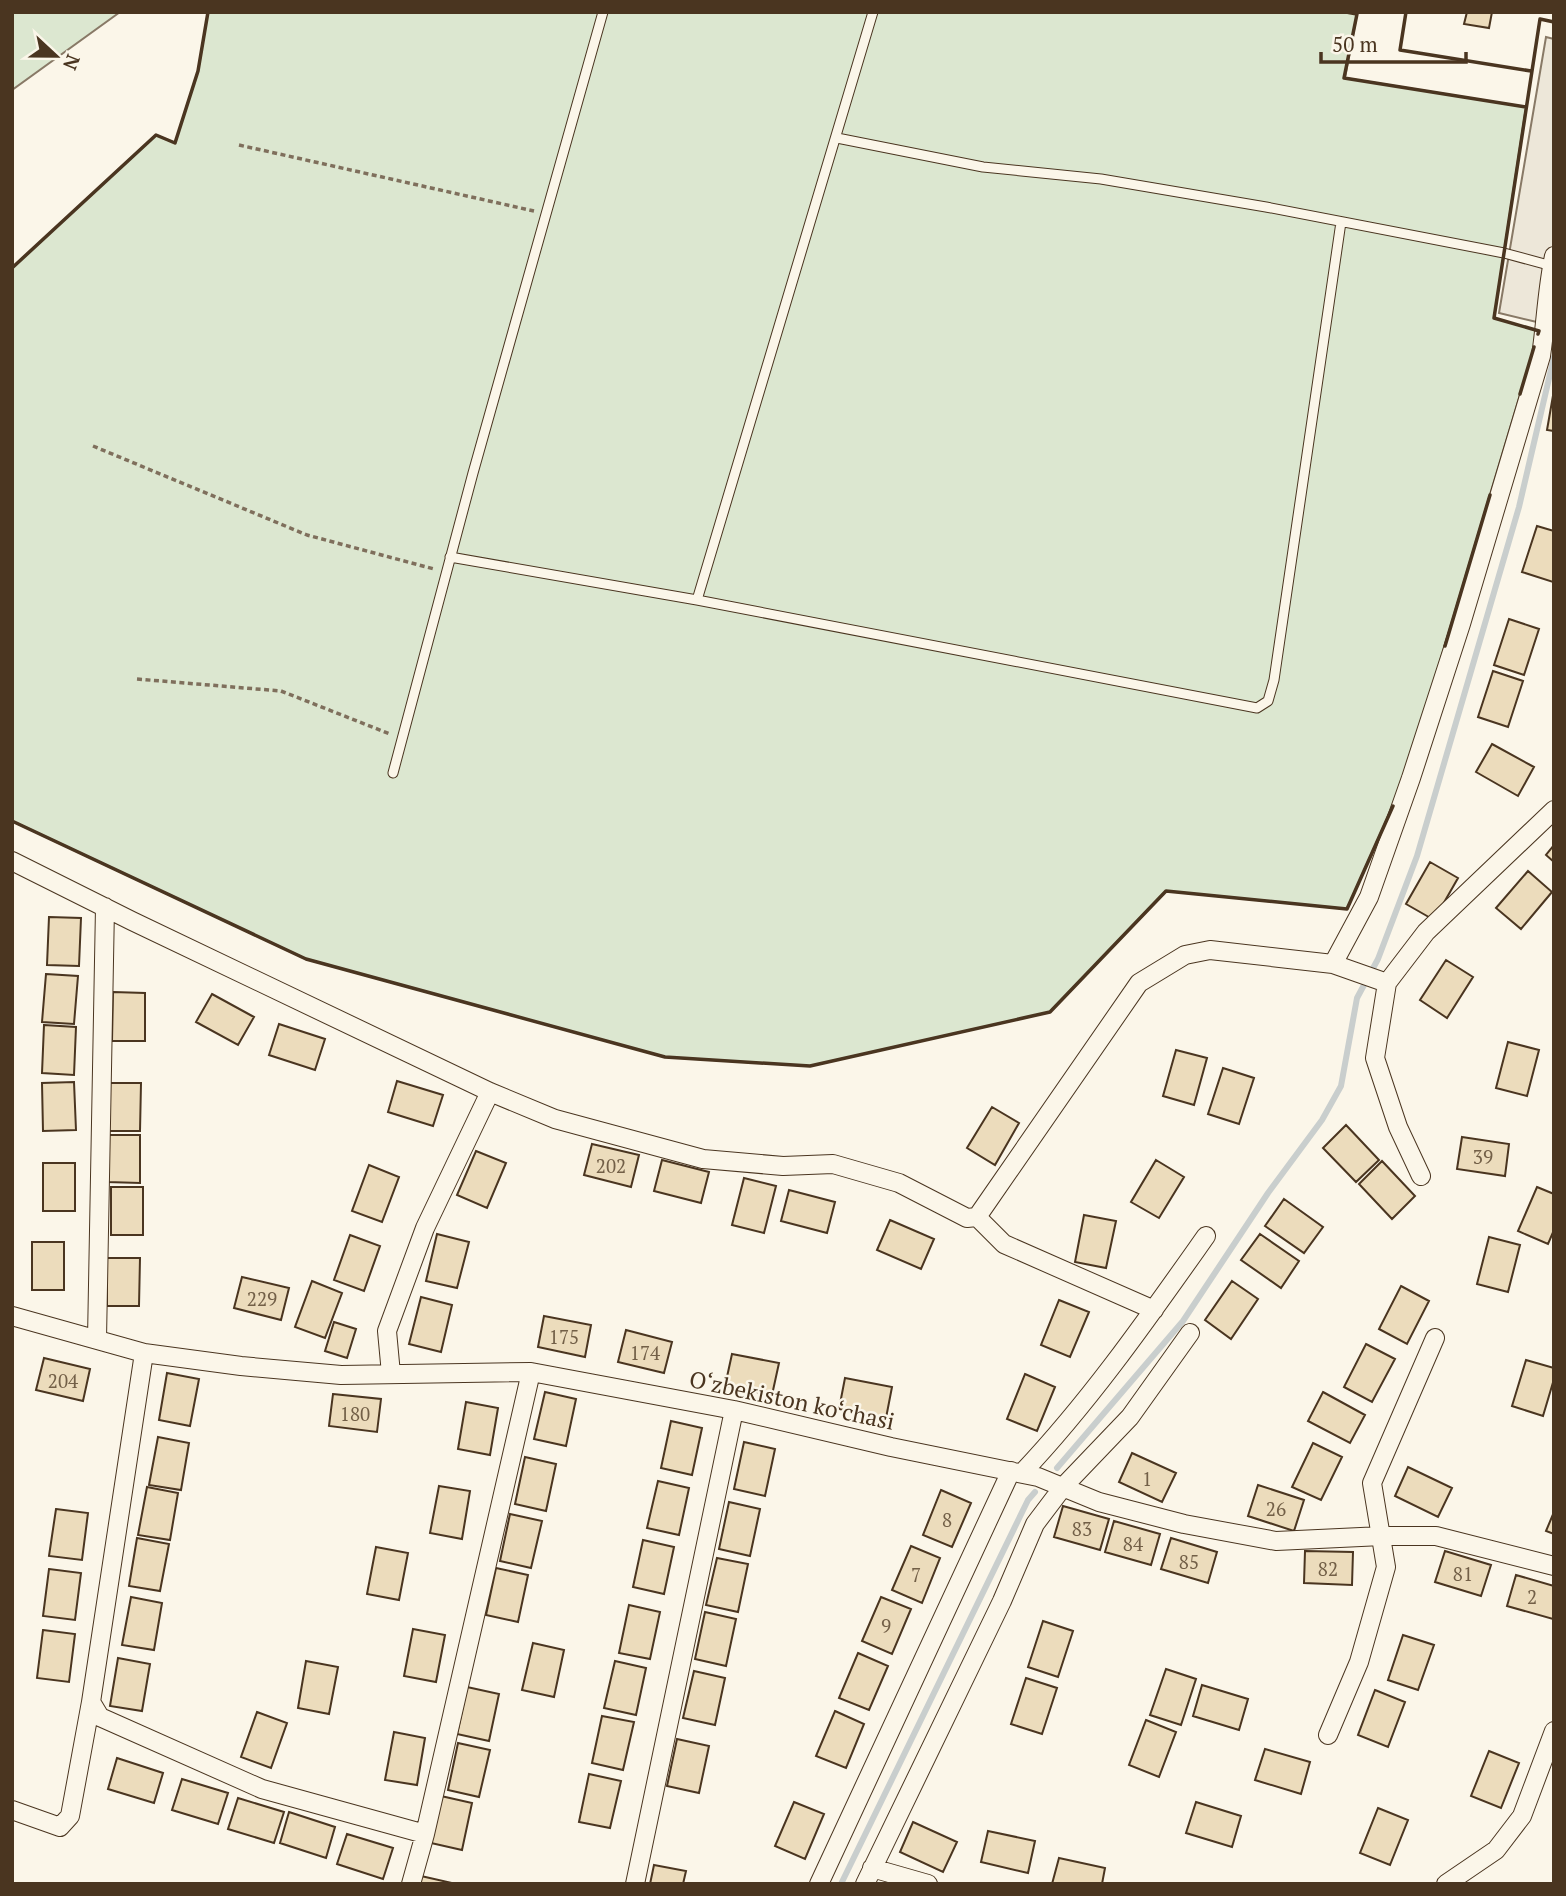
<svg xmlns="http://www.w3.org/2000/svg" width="1566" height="1896" font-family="'PT Serif',serif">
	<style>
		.green { fill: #dce7d0; stroke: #887966; stroke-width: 2 }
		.parking { fill: #ede7d9; stroke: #887966; stroke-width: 2 }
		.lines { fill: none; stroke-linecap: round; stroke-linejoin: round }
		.stream { stroke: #c9cecd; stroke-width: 6 }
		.building { fill: #ecdcbc; stroke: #4a3520; stroke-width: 2 }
		.lane-casing { stroke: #4a3520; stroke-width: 11 }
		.street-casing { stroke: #4a3520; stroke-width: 20 }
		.path { stroke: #7f6f5c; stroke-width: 3.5; stroke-dasharray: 5 3.5; stroke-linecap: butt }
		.lane { stroke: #fbf6e9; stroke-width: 9 }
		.street { stroke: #fbf6e9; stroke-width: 18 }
		.wall { stroke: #4a3520; stroke-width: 3.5 }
		.labels { text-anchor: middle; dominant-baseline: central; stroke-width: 5; stroke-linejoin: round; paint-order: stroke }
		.number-label { font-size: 19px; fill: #725f47 }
		.street-label { font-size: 23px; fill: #4a3520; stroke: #fbf6e9 }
	</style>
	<rect width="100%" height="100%" fill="#fbf6e9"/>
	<!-- green -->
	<path class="green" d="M12,12h108l-108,78z
		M208,12h1138l11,2 -12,64 181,29 -32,211 45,13 -134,447 -58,131 -181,-18 -116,121 -240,54 -145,-9 -359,-98 -294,-138v-553l144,-133 19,8 23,-72z"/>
	<!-- parking -->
	<path class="parking" d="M1546,37l8,2v223l-13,61 -42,-10z"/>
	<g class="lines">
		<!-- stream -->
		<path class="stream" d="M1057,1468l126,-147 85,-128 54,-73 19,-34 16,-88 21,-39 39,-103 102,-349 35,-150
			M841,1884l187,-384 7,-8"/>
	</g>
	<!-- building -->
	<path class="building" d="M1467,12h25l-3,16 -25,-4z
		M1554,390v41l-7,-1z
		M1537,526l17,5 -1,51 -31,-10z
		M1509,619l30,10 -15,46 -30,-10z
		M1493,671l30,10 -15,46 -30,-10z
		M1492,744l42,23 -16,29 -42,-24z
		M1554,845v17l-8,-7z
		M1430,862l28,16 -24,42 -28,-16z
		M1528,871l24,21 -31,37 -25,-21z
		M49,917l32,1 -2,48 -32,-1z
		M1446,960l27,17 -26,41 -27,-18z
		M46,974l32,2 -4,48 -32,-2z
		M113,992l32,1v48h-33z
		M212,994l42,23 -16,28 -42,-23z
		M279,1024l46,15 -10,31 -46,-15z
		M44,1025l32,2 -2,48 -32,-2z
		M1508,1042l31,8 -12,46 -31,-8z
		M1176,1050l31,8 -13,47 -31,-9z
		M1223,1068l31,10 -15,46 -31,-10z
		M397,1081l46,14 -10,31 -45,-14z
		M74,1082l2,48 -33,1 -1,-48z
		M108,1083h33l-1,48h-32z
		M992,1107l27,16 -24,42 -28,-17z
		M1346,1125l33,35 -23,22 -33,-34z
		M108,1135h32v48l-33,-1z
		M1462,1137l47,7 -4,32 -48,-7z
		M592,1144l47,11 -8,32 -47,-12z
		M476,1151l30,12 -19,45 -30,-13z
		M662,1160l47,12 -8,31 -47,-12z
		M1156,1160l28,17 -25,41 -28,-16z
		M1382,1161l33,35 -23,23 -33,-35z
		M43,1163h32v48h-32z
		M369,1165l30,12 -17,45 -30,-11z
		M744,1178l32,8 -12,47 -32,-8z
		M111,1187h32v48h-32z
		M1537,1187l17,7v36l-6,14 -30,-13z
		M789,1190l46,12 -8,31 -46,-12z
		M1284,1199l39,28 -19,26 -39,-27z
		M1084,1215l32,6 -10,47 -31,-6z
		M890,1220l44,19 -13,30 -44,-19z
		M437,1234l32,8 -12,46 -31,-7z
		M1260,1234l39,27 -18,27 -40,-28z
		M350,1235l30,11 -16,45 -30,-11z
		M1489,1237l31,8 -12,47 -31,-8z
		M32,1242h32v48h-32z
		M107,1258h33l-1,48h-32z
		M242,1277l47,11 -8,32 -47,-12z
		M312,1281l30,12 -17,45 -30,-11z
		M1232,1281l26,18 -27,40 -26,-19z
		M1401,1286l28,15 -22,43 -28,-15z
		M421,1297l31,8 -11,47 -32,-8z
		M1059,1300l30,12 -19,45 -29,-12z
		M544,1316l47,9 -6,32 -47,-10z
		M334,1322l22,7 -9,29 -22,-7z
		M626,1330l46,12 -8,31 -46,-11z
		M1366,1344l29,15 -23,43 -28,-15z
		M732,1354l47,9 -7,32 -47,-9z
		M44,1358l46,11 -7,32 -47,-11z
		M1526,1360l28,8v11l-11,37 -31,-10z
		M167,1373l32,6 -9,47 -31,-6z
		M1025,1374l30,13 -18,44 -30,-12z
		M845,1378l47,9 -6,31 -47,-9z
		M545,1392l31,7 -10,47 -32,-7z
		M1323,1392l42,23 -15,28 -42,-22z
		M333,1394l48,5 -4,33 -48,-6z
		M466,1402l32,6 -8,47 -32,-6z
		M671,1421l31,7 -10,47 -31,-7z
		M158,1437l31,6 -8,47 -32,-5z
		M744,1442l31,7 -10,47 -31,-7z
		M1313,1443l29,14 -21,43 -29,-13z
		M1132,1453l44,20 -14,29 -43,-20z
		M525,1457l31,7 -10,47 -31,-7z
		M1408,1467l44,21 -14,29 -43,-21z
		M658,1481l31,7 -10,47 -32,-7z
		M1258,1485l46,15 -10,31 -46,-15z
		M439,1486l31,5 -8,48 -32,-6z
		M147,1487l31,6 -8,47 -32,-5z
		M941,1490l30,13 -19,44 -29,-12z
		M729,1502l31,7 -10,47 -31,-7z
		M1063,1506l46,13 -9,31 -46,-13z
		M56,1509l32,4 -6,47 -33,-4z
		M1554,1512v22l-8,-3z
		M510,1514l32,7 -11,47 -31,-7z
		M1114,1521l46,13 -9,31 -46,-13z
		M137,1538l32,6 -9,47 -31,-5z
		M1171,1538l46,14 -9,31 -47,-14z
		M643,1540l31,7 -10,47 -31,-7z
		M911,1546l29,12 -18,45 -30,-13z
		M376,1547l32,6 -9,47 -32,-6z
		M1305,1551l48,1 -1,33 -48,-2z
		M1445,1551l46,14 -10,31 -46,-14z
		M717,1558l31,6 -10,48 -32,-7z
		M496,1568l32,7 -10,47 -32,-7z
		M49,1569l32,4 -6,47 -32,-4z
		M1516,1575l38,11 -1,33 -46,-13z
		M131,1597l31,6 -8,47 -32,-5z
		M881,1597l30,12 -19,45 -30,-13z
		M629,1605l31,7 -10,47 -31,-6z
		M705,1612l31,7 -10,47 -31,-7z
		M1043,1621l30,10 -15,46 -30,-10z
		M413,1629l32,6 -9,47 -32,-6z
		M43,1630l32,4 -6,48 -32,-4z
		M1403,1635l31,10 -16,45 -30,-10z
		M533,1643l31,7 -10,47 -32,-7z
		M858,1653l30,13 -19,44 -30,-12z
		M118,1658l32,6 -8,47 -32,-5z
		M306,1661l32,6 -9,47 -31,-6z
		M615,1661l31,7 -10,47 -32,-7z
		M1166,1669l30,10 -15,46 -31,-10z
		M694,1671l31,7 -10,47 -32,-7z
		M1026,1678l31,10 -15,46 -31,-10z
		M1202,1685l46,14 -9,31 -46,-14z
		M467,1687l32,7 -10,47 -32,-7z
		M1375,1690l30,12 -17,45 -30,-12z
		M835,1711l29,13 -18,44 -30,-12z
		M257,1712l30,11 -16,45 -30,-11z
		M602,1716l32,6 -11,48 -31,-7z
		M1146,1720l30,12 -17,45 -30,-12z
		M394,1732l31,6 -8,47 -32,-5z
		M677,1739l32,7 -10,47 -32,-7z
		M458,1743l32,7 -11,47 -31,-7z
		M1265,1749l45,13 -9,32 -46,-14z
		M1489,1751l30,12 -18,45 -30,-12z
		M117,1758l46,15 -9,30 -46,-14z
		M589,1774l32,7 -11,47 -31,-6z
		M182,1779l46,14 -10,31 -46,-14z
		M441,1796l31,7 -10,47 -31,-7z
		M238,1798l46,14 -10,31 -46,-14z
		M794,1802l30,12 -19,45 -30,-13z
		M1196,1802l45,14 -9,31 -46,-14z
		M1378,1808l30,12 -18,45 -30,-12z
		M289,1812l46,15 -9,31 -46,-15z
		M913,1822l44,20 -14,30 -43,-20z
		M988,1831l47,10 -7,32 -47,-11z
		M347,1834l46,14 -10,31 -46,-15z
		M1059,1858l46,10 -3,16h-50z
		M654,1865l32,6 -3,13h-33z
		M421,1876l31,7v1h-33z"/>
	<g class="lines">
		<!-- lane casing -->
		<g class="lane-casing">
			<path id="lane" d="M837,138l146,29 118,12 165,28 238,46 48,13
				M450,557l247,43 560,108 11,-7 6,-21 67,-458
				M697,600l176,-588
				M393,773l80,-300 130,-461"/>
		</g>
		<!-- street casing -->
		<g class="street-casing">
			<path id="street" d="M12,861l120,60 358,171 65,27 148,40 80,7 50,-2 66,19 68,35 10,-1 162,-234 46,-28 25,-5 123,14 36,-67 42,-119 50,-154 80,-268c5,-34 6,-67 13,-100
				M1333,964l54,19
				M1421,1176l-23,-49 -23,-69 12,-75 39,-51 128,-122
				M977,1217l27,27 150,66
				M12,1316l132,37 97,13 100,9 190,-3 203,38 157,37 147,30 61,25 85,22 92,17 106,-5h54l118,30
				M97,1339l8,-432
				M144,1353l-53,349 9,15 162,72 163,45
				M391,1374l-4,-43 38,-103 65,-136
				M1022,1473c69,-73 126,-155 184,-237
				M1328,1735l31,-73 27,-95 -14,-84 63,-145
				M12,1810l48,17 10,-11 21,-114
				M872,1868l56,16
				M411,1884l14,-50 106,-462
				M635,1884l99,-474
				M819,1884l192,-413
				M865,1884l137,-283 33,-77 28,-37 67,-70 60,-84
				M1446,1884l50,-34 26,-34 32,-85"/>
		</g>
		<!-- path -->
		<path class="path" d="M239,145l295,66
			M93,446l214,89 127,34
			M137,679l144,12 109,43"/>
		<!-- lane -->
		<use href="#lane" class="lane"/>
		<!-- street -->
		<use href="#street" class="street"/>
		<!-- wall -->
		<path class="wall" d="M1346,12l11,2 -13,64 182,29
			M1406,12l-6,38 131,21
			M12,268l144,-133 19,8 23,-72 10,-59
			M1538,334l1,-3 -45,-13 46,-299 14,3
			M1520,394l14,-47
			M1445,646l45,-151
			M12,821l294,138 359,98 145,9 240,-54 116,-121 181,18 46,-103"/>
	</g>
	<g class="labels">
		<!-- number labels -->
		<g class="number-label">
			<text x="1483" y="1156">39</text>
			<text x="611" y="1165">202</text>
			<text x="262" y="1298">229</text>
			<text x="564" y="1336">175</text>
			<text x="645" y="1352">174</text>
			<text x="63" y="1380">204</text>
			<text x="355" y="1413">180</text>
			<text x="1147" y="1478">1</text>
			<text x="1276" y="1508">26</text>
			<text x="947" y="1519">8</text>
			<text x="1082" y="1528">83</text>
			<text x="1133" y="1543">84</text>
			<text x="1189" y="1561">85</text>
			<text x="1328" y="1568">82</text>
			<text x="1463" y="1573">81</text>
			<text x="916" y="1574">7</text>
			<text x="1532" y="1596">2</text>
			<text x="886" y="1625">9</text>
		</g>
		<!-- street labels -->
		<g class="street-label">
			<text transform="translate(792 1400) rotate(12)">O‘zbekiston ko‘chasi</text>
		</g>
	</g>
	<!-- border -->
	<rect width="1566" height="1896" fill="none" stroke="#4a3520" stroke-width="28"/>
	<!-- north arrow -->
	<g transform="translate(56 56) rotate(112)" stroke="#fbf6e9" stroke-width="5" paint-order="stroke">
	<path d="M0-5L12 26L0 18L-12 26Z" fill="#4a3520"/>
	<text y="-10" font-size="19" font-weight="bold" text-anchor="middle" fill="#4a3520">N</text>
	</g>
	<!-- scale -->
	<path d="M1321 52v10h145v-10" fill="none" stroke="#4a3520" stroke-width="3.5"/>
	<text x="1332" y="52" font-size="21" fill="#4a3520" stroke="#fbf6e9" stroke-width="5" paint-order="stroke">50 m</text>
</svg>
